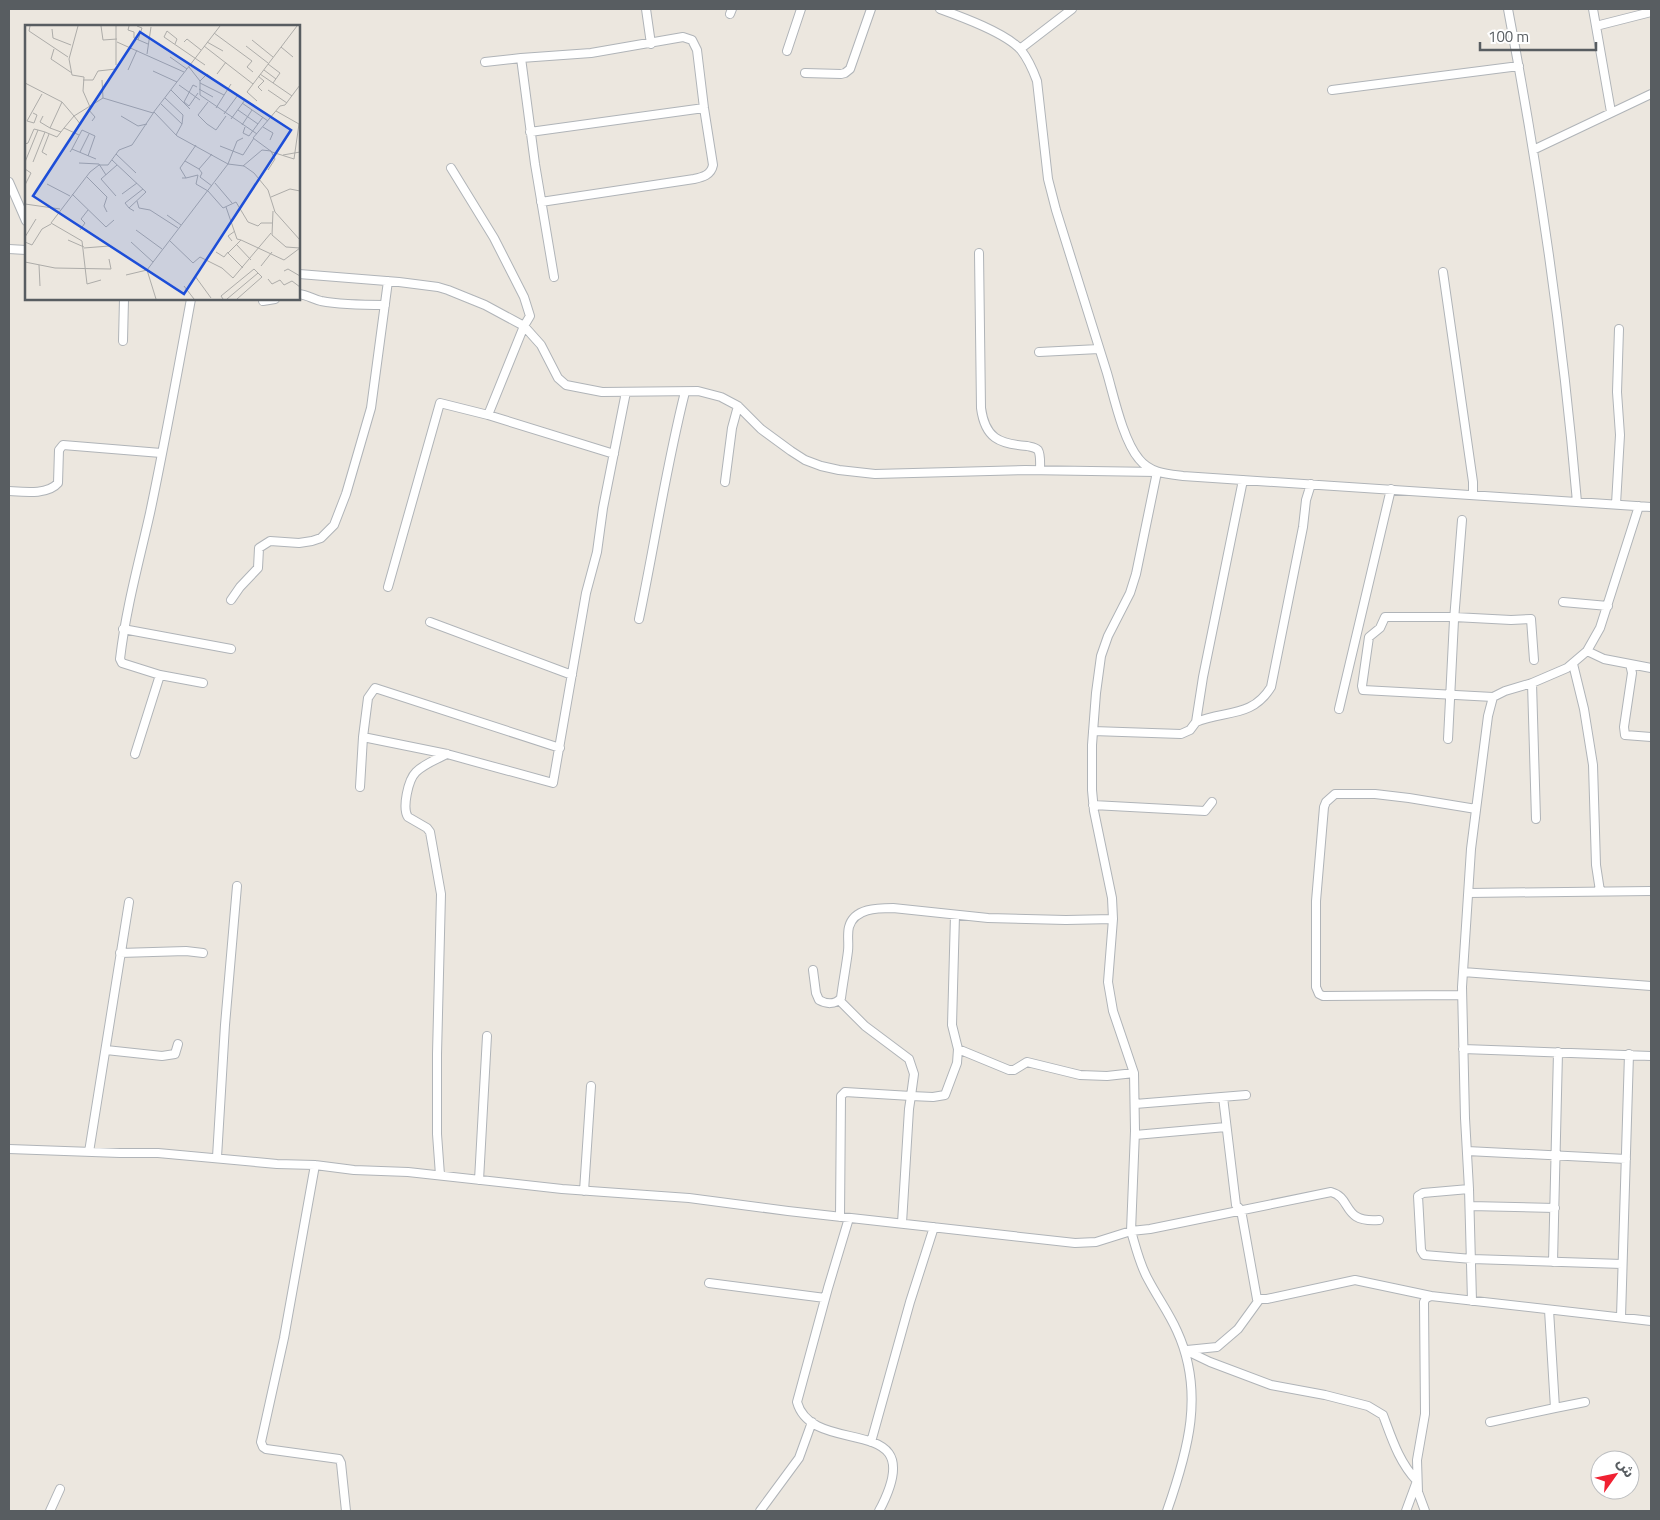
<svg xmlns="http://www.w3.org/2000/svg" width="1660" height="1520" font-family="'Titillium Web','Noto Sans Arabic',sans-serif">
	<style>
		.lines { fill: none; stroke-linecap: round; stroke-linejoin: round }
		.minor-casing { stroke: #b0b4b8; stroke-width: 10 }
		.minor { stroke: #fff; stroke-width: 8 }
		.inset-road { fill: none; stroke: #adaca9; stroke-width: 1 }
		.view { fill: #1d4ed8; fill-opacity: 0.15; stroke: #1d4ed8; stroke-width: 2.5 }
		.inset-edge { fill: none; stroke: #585d61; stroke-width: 2.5 }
	</style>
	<rect width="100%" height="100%" fill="#ece7df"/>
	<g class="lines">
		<!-- minor casing -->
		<g class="minor-casing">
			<path id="minor" d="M646,9l5,35
				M940,9c22,8 66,24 81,41 7,9 12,20 16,31l11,98 8,31c17,54 34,109 51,163 7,24 16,67 32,86 11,14 28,15 44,17l468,31
				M1508,9c31,163 55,328 69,493
				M1593,9l18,103
				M730,14l2,-5
				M1596,26l55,-14
				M1020,49l52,-40
				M787,51l14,-42
				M521,58l70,-5 92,-16 9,3 5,10 7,58 9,57c-2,10 -10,12 -19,14l-153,23
				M485,62l36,-4 14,106 19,113
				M805,73l36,1 4,-1 5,-4 21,-60
				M1332,90l187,-24
				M530,132l174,-24
				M1533,150l118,-56
				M451,168l43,70 30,59 6,19 -6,10 -36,89
				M9,182l17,39
				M9,249l17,1
				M979,253l2,155c4,30 18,36 46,38 4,1 8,1 11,4 3,5 2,15 2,20
				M1443,272l30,210v13
				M299,274l100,8 39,5 10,3 37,15 39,21 17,19 17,33 8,7 36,7 96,-1 23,6 17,9 23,23 30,22 14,9 16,6 18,4 36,4 150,-4 132,2 -21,102 -6,19 -22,43 -7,20 -5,37 -4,52v45l2,21 18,87 1,21 -5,63 5,29 21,62 1,58 -4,100 19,-2 181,-37c22,6 10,31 48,28
				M299,294c8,1 14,5 22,7 21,4 43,4 64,4
				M191,299c-13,71 -26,143 -41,214 -11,49 -24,95 -30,146l2,4 38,12 43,8
				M263,301l12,-2
				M123,341l1,-42
				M1039,352l60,-3
				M725,482l7,-54 6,-22
				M9,491c15,1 39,4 49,-8l1,-33 4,-5 98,8
				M1616,504l4,-69 -3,-43 2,-63
				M388,587l52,-184 48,12 126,39
				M231,600l9,-13 18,-19 1,-20 11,-7 29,2 13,-2 9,-3 13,-13 12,-31 25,-86 17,-127
				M1563,602l45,4
				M639,619c16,-76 27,-152 46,-227
				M430,622l142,53
				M123,629l108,20
				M1587,651l17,8 47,9
				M1573,664l11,45 9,56 3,100 4,26
				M1630,664l2,9 -8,54 1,8 26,2
				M1532,683l4,136
				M1493,697l-130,-7 -1,-4 7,-49 11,-9 5,-11h69l57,3 20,-1 3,41
				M1339,709l52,-220
				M1196,722c29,-12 56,-4 75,-35l32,-160 3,-27 5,-16
				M1093,731l88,3 9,-4 6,-8 7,-45 40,-197
				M363,737l5,-39 7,-10 185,60
				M1448,739l6,-119 8,-100
				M135,754l25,-79
				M360,787l3,-50 84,17 106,29 33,-190 11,-41 6,-44 23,-116
				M1093,805l112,6 7,-9
				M1469,893l182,-2
				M955,915l-3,110 6,24
				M120,953l66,-2 17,2
				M813,970l3,23 3,7c7,4 16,5 22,-2 2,-16 5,-31 7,-47 1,-8 -1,-17 1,-24 5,-19 29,-19 44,-19l95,10 78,2 47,-1
				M1463,972l188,14
				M1462,995l-139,1 -4,-2 -3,-7v-86l8,-94 2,-5 9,-8h40l34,4 67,11
				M839,1000l26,26 44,33 5,15 -3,22 -66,-4 -4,4 -1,121
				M1463,1049l188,7
				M106,1050l56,6 13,-2 3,-10
				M1223,1097l13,108 5,5 16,89h10l88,-19 76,16
				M1135,1104l111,-9
				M1135,1135l91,-8
				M9,1149l111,4h38l119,11 38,1 39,5 54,2 154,17 127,9 99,13 287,32 21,-1 35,-11c5,17 9,35 18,50 9,17 20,32 28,50 28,61 11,120 -10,180
				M1467,1151l159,8
				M89,1152l40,-250
				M217,1157l8,-132 12,-139
				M315,1165l-31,173 -23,104 2,5 3,2 73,10 2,4 5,48
				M440,1175l-3,-41v-80l4,-160 -11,-62 -3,-4 -19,-11c-6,-9 0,-37 8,-45 8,-8 21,-13 31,-18
				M479,1180l8,-144
				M1469,1189l-46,4 -5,3 3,54 3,5 48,4 150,5
				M584,1191l7,-105
				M1470,1206l85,2
				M849,1218l-21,70 -31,114c16,58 137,6 82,109
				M902,1223l7,-114 2,-13 22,1 12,-2 12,-32 1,-14 51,21h5l13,-8 53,13 27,1 27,-3
				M1553,1262l5,-210
				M709,1283l116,15
				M1472,1301l-3,-112 -4,-71 -3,-131 9,-138 17,-133 5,-19 12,-6 27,-8 35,-15 20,-17 13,-23 39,-122
				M1621,1317l8,-263
				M1185,1350l25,12 61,23 54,10 43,11 15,9c9,24 16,47 34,66l-11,30
				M1187,1350l30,-3 21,-18 21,-29
				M1555,1408l30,-6
				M1490,1422l65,-14 -6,-98
				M871,1442l39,-140 24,-75
				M50,1511l10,-22
				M760,1511l39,-53 13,-36
				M1425,1511l-7,-19 -1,-32 8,-46 -1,-112 2,-4 5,-2 220,25"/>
		</g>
		<!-- minor -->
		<use href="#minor" class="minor"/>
	</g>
	<!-- overview -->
	<g transform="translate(25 25)">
		<rect width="275" height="275" fill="#ece7df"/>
		<path class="inset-road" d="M5,1l-1,5 39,26M53,1l-9,33 3,16 12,2 -1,14 7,16M76,1l2,14 14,-1M91,1v39M104,1l-1,4 6,2v6l14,6M112,1l5,2 -4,12M27,4l1,9 18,7M189,8l38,28 -5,6 6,5M227,15l21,17M92,17l67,30M159,17l3,-3 14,11M182,17l16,9M150,19l2,-5 -10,-8 -3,6 41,28M179,21l49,38M221,21l22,17M256,22l12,10M29,24l-3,10 21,14M122,29l4,-27M145,32l17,12M243,39l12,9 -7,10M164,42l11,14v14l57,39M103,45l9,-20M239,45l12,9M128,46l24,11M192,49l9,-12M235,49l32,22M233,51l6,5 -6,6 4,4M58,55h10l5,-9 18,-2M77,55l1,18M175,56l7,-7 6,5M0,58l37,19 12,14 29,-18 50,15 67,-87M175,58l24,12M154,60l21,15M172,62l-4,-2 -9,17 5,4 9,-13M174,64l14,8M146,65l19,19M243,65l19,13M140,73l18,17 -1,9M232,76l-10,-9 50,-66M183,77l-10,13 9,9 9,6 10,-14M217,78l26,18M136,79l21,20 -6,11M191,83l15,-24M63,84l7,8 -3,4M213,85l20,14M251,86l23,13 -5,35 -22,-7 -19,-14 27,-32 5,-1 15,-20M8,88l4,2 -3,8 -7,-2 15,-27M199,89l14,-19M18,91l-3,6 10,6M96,91l17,10 9,-2M206,94l14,-19M217,100l10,-15M220,102l-2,6 6,3 14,-19M238,102l10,6 -3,7M39,103l10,-12 7,9M20,107l12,5 7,-9 15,7M36,107l-11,-4 12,-26M0,119l3,-1 6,-14 4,1M195,121l23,9 11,-17M47,124l10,-19 13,6 -7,20M45,127l2,-3 24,10M55,127l9,-18M91,129l20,19M187,129l-13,15 3,4 -2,4 12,9M22,130l-5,-3 7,-18M258,130l17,-3M87,135l34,32 -17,16 5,3M160,136l14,8M0,137l13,-32 7,2 -12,30M54,138l20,1 7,11M218,141l19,-16 9,1 4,8 -7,11M0,144l6,4 -6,12M61,151l21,21 -3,9 3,6M157,153h4l-6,-10 16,-23M161,153l12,-3 -2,9 12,7M190,158l17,20M22,159l23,12M183,166l15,17 13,-6 12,20 10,4 3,-3h11M47,169l34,33 8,-7M97,169l15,-11M91,171l-15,-17 16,-14M246,172l19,-8 10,2M112,176l2,7 11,2 28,18M0,179l35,5M201,182l11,32 4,1M104,183l-4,-5 18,-14M248,186l-1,24 14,12 14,1M142,190l14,10M55,205l5,-7 -4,-4 7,-9M111,205l26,19M0,212l11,-18M43,215l16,7M144,215l24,23 7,-6 22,11 11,10 38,-45M207,216l-4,-5 7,-5M0,217l7,3 10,-16 9,-5M106,217l22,20M211,219l15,16M59,223l25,-2M191,227l8,5 4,-5M0,237l30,6 56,1 -2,-10M14,240l1,21M236,241l11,-14M218,243l-15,-15 13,-13 43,20 16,-12M259,246l4,-2 12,7M101,250l21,-5M170,251l16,22M243,254l4,5 8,-4 4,5 8,-4 8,6M76,255l-14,4 -5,-43 -31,-18 39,-51 9,-7h9l11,-15 13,-5 22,-33 23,24 51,28 9,-23 6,-3M159,261l10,13M131,274l-9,-29 81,-106 16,2 10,7 14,17 7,22 25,28M198,274l-2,-3 33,-27 8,8 -25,22M202,274l31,-26"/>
		<path class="view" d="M115,7l151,98 -107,164 -151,-98z"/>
		<rect width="275" height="275" class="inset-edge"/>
	</g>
	<!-- border -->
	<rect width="1660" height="1520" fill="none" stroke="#585d61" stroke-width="20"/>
	<!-- north arrow -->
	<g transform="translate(1615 1475) rotate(57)"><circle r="24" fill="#ffffff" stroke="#bcbec0"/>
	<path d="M0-4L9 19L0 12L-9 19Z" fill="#f02132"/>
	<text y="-8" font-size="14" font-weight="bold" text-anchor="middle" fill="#585d61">ش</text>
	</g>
	<!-- scale -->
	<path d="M1480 42v8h116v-8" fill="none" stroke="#585d61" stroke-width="2.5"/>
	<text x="1488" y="42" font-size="15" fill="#585d61" stroke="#ffffff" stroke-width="4" paint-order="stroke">100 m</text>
</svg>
